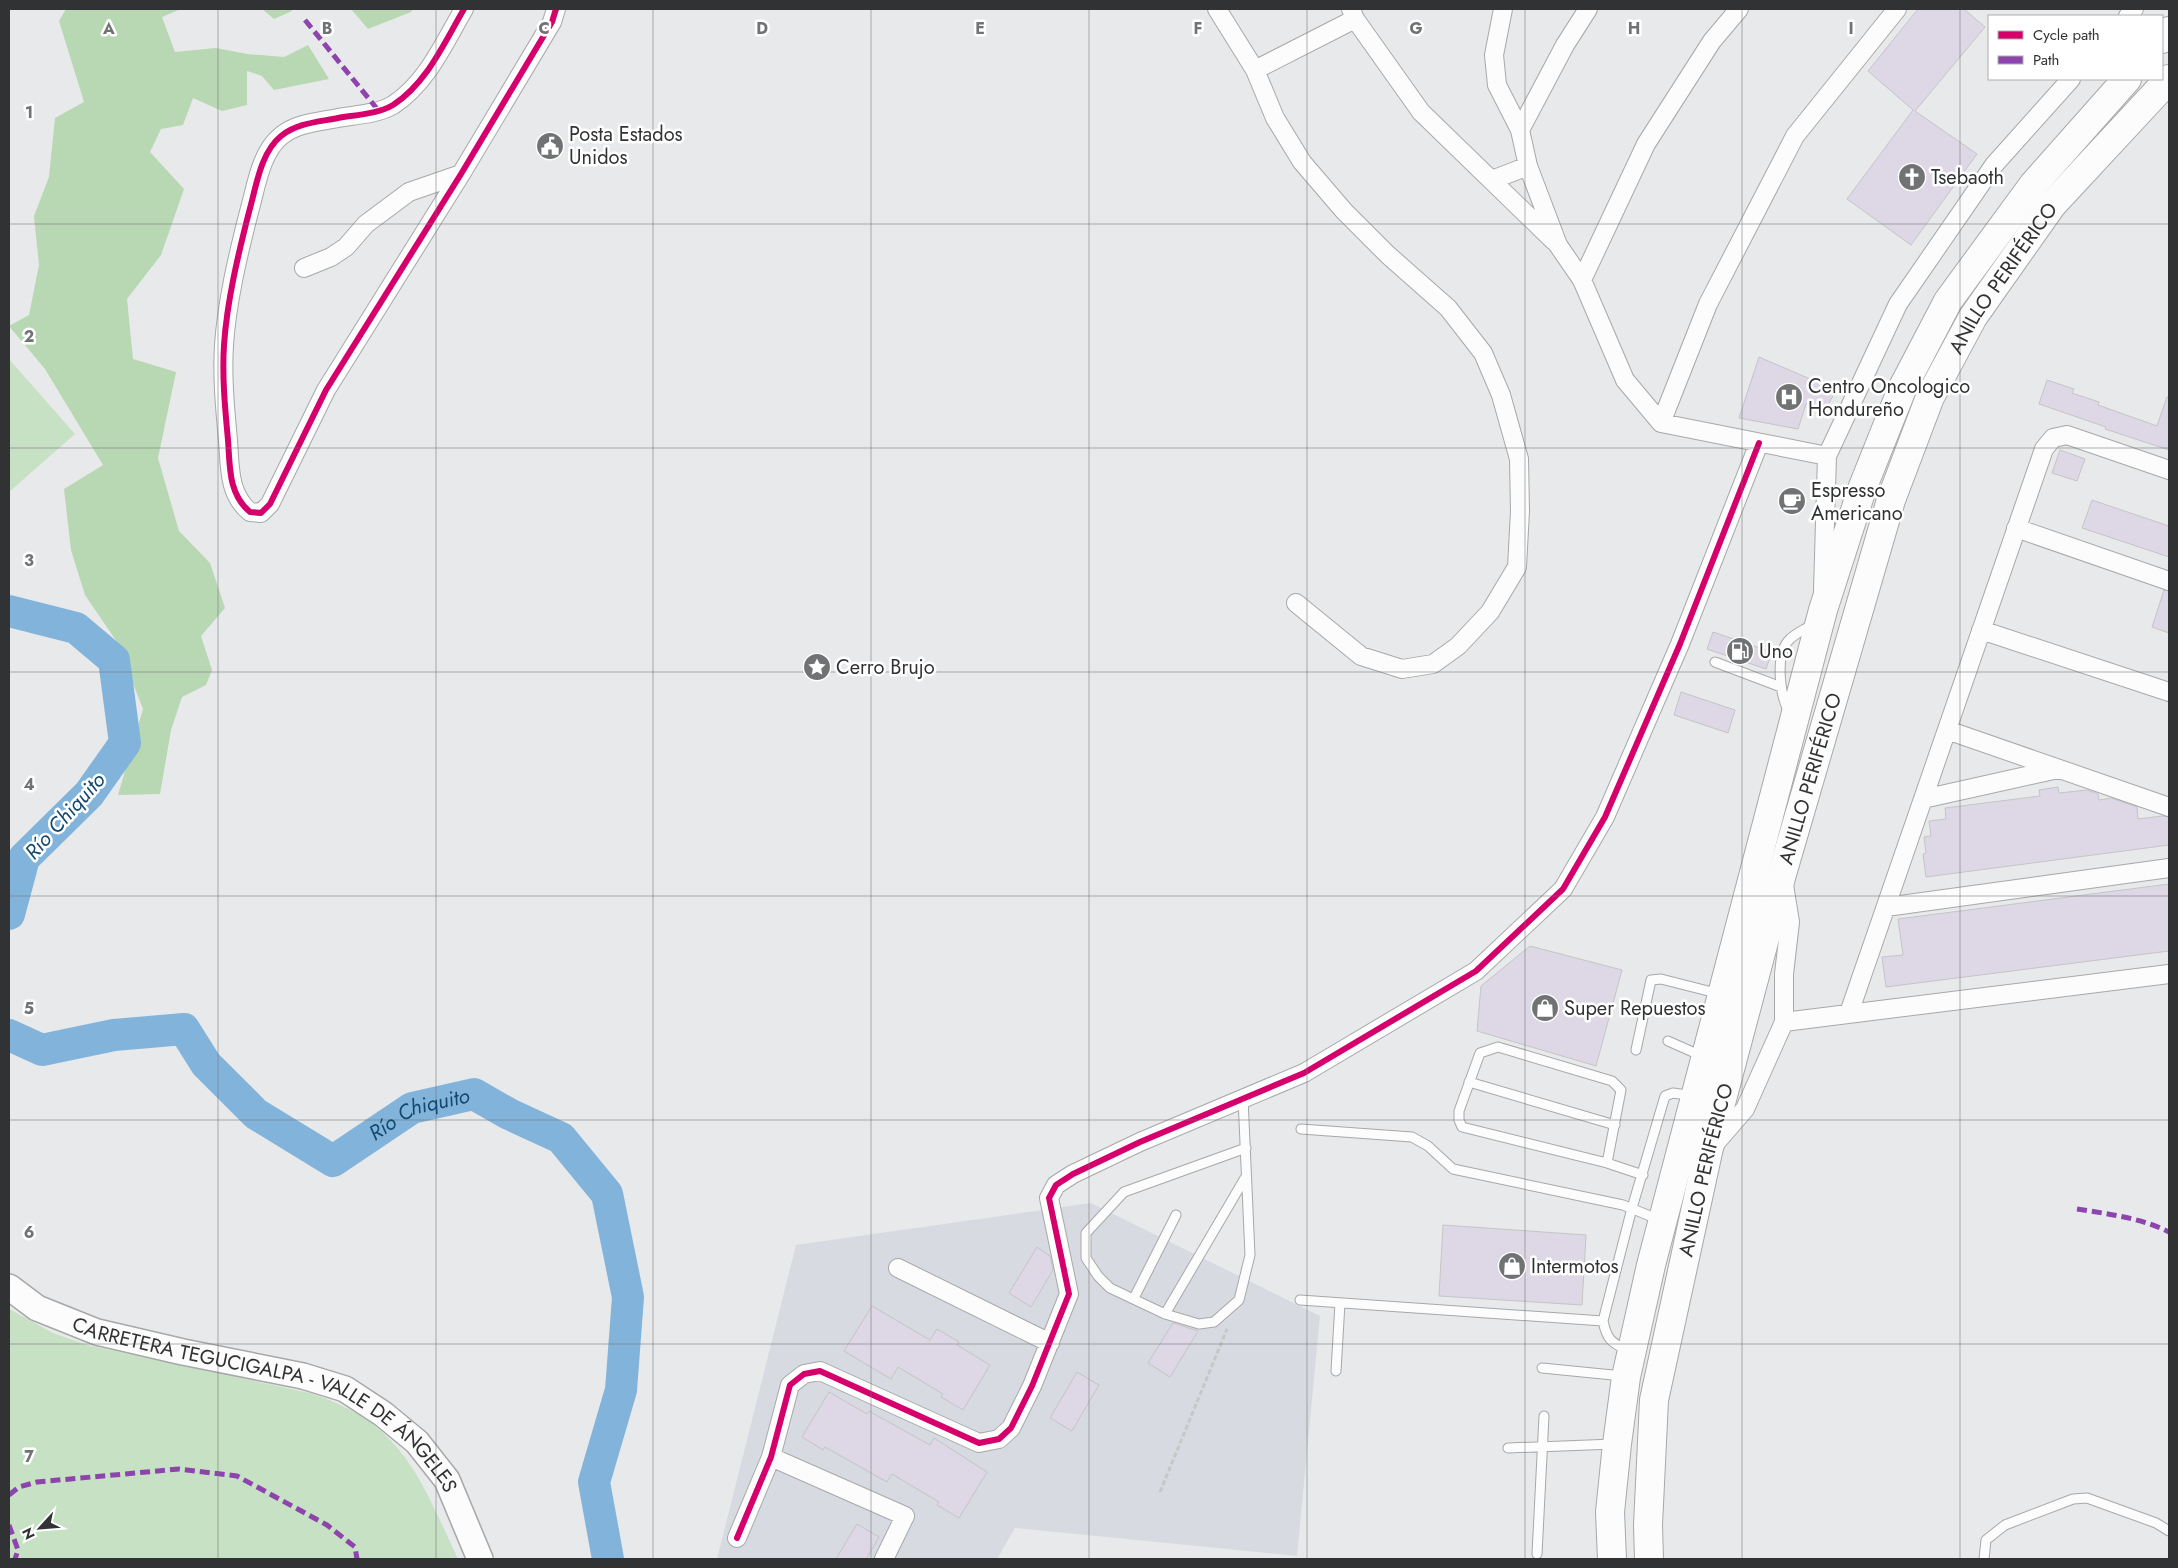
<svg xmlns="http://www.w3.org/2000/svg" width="2178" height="1568" font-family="Jost,sans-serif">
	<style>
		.built { fill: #d7dae0 }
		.green { fill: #c7e1c4 }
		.forest { fill: #b8d7b3 }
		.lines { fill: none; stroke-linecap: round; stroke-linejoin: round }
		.river { stroke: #82b4db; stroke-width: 32 }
		.building { fill: #ddd7e6; stroke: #c5c5c6 }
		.lane-casing { stroke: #a7a8a9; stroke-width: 11 }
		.street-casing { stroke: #a7a8a9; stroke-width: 20 }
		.secondary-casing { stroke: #a7a8a9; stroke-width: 28 }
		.highway-casing { stroke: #a7a8a9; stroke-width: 30 }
		.path { stroke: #c7c7c8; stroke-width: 3; stroke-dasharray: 5 2.5; stroke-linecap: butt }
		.lane { stroke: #fcfcfc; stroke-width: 9 }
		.street { stroke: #fcfcfc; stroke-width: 18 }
		.secondary { stroke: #fcfcfc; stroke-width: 25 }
		.highway { stroke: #fcfcfc; stroke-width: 28 }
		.quiet { stroke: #8e44ad; stroke-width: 5; stroke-dasharray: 10 5; stroke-linecap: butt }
		.cycleway-casing { stroke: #fff; stroke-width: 9 }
		.cycleway { stroke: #d6006c; stroke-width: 6 }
		.grid { fill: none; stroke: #717273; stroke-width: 1; stroke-opacity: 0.55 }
		.labels { text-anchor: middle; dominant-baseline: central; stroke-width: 5; stroke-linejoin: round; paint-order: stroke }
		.poi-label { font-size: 20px; fill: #313233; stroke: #fff; text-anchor: start }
		.street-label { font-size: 20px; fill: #313233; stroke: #fff }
		.water-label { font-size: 21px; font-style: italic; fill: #14496e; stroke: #fff }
		.grid-label { font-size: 16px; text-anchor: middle; font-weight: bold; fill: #717273; stroke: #fff; stroke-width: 5; stroke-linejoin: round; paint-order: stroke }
	</style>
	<rect width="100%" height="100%" fill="#e8e9ea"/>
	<!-- built -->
	<path class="built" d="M1091,1203l229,113 -23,240 -282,-28 -18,31h-280l79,-314z"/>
	<!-- green -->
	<path class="green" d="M9,359l66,75 -66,58z
		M9,1309l44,24 34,12 223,48c93,30 110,85 148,166h-449z"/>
	<!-- forest -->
	<path class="forest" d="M66,9h115l-19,8 13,35 41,-4 31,6 37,3 24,-12 21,34 -55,11 -12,-14 -15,-5v34l-25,6 -29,-13 -10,27 -22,4 -11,23 34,37 -23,66 -34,44 6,60 43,13 -18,86 21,73 31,32 15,45 -24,28 11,34 -6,15 -24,12 -11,33 -11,64 -42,1 25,-86 -26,-67 -32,-47 -14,-45 -7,-61 39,-24 -58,-96 -36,-43 20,-11 10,-50 -5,-49 15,-39 6,-59 29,-16 -25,-81z
		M262,9h29l1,2 -18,8z
		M351,9h62l-2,3 -43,17z"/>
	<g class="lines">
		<!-- river -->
		<g class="river">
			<path d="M9,611l67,17 38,32 11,83 -36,51 -65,64 -15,56"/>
			<path id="s1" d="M9,1035l33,15 72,-15 70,-6 22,35 50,50 77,47 79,-53 62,-14 35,20 52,24 46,56 21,103 -7,93 -27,92 14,77"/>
		</g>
	</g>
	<!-- building -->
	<path class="building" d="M1918,9h46l21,18 -70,84 62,43 -66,91 -64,-46 66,-89 -45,-39z
		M1759,357l77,33 -10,19 -20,-5 -8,25 -59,-11z
		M2047,380l27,9 -2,4 27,9 -1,3 59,21 10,-29h2v53l-64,-21 1,-2 -67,-23z
		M2060,450l25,9 -8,22 -25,-8z
		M2092,500l77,26v31l-87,-29z
		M2164,590l5,1v42l-17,-6z
		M1713,632l59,20 -6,17 -59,-20z
		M1681,692l54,18 -7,23 -54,-18z
		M2058,787l1,6 28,-3 11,4 1,6 12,-2 26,9 1,12 24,-3 7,1v28l-243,32 -3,-23 3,-1 -2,-16 7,-1 -2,-15 17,-2 -1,-11 95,-12 -1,-6z
		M2169,884v67l-283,36 -4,-30 21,-2 -5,-36z
		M1530,946l92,24 -26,96 -119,-35 4,-45z
		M1443,1225l143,10 -4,70 -143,-9z
		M1037,1247l13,9 3,14 -22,37 -22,-14z
		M872,1306l58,34 7,-11 22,13 -2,3 33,20 -27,45 -22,-13 2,-3 -45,-27 -7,12 -47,-28z
		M1173,1323l25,8 -28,46 -22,-14z
		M1077,1372l22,13 -27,46 -22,-13z
		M829,1392l38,22 2,-3 61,34 4,-7 53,34 -28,46 -22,-13 2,-3 -47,-28 -5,8 -62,-35 -2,3 -21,-13z
		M857,1524l22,13 -13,22h-30z"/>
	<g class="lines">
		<!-- lane casing -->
		<g class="lane-casing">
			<path id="lane" d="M1715,662l66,25
				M1790,714c-10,-17 -16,-60 0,-75 6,-6 16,-10 23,-15
				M1668,1041l36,16
				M1636,1050l15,-70 10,-1 59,15
				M1469,1082l146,43
				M1243,1098l7,157 -11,45 -25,22 -15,2 -34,-10 -55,-26 -12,-12 -12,-18v-25l38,-41 122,-44
				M1301,1129l111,8 16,9 25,23 170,36 37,15
				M1607,1163l14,-73 -9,-9 -114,-34 -18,6 -21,58v9l3,7 145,36 36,12
				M1134,1298l42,-83
				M1300,1300l303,21
				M1165,1314l80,-136
				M1628,1351c-17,-9 -21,-11 -25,-30l29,-113 33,-112 8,-3 21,3
				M1542,1368l81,8
				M1336,1371l4,-68
				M1508,1448l106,-4
				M1537,1554l7,-138
				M1984,1559l2,-19 19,-15 68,-26 14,-1 69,25 13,8"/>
		</g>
		<!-- street casing -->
		<g class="street-casing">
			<path id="street" d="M464,9c-20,34 -37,74 -71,96 -15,9 -38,10 -55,13 -20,4 -41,5 -57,18 -21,17 -25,52 -32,76 -11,43 -22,89 -25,133 -2,32 1,63 4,95 2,26 0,54 22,72l11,1 9,-9 56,-114 135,-216 91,-152 4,-13
				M1217,9l38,61 20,48 27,44 42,49 44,44 60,53 35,45 18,42 18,64 1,52 -3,56 -27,45 -32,34 -25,18 -31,5 -41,-13 -65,-53
				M1351,9l4,10 66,93 133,129
				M1503,9l-9,46 3,30 23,45 8,36 30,79 24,35 43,100 36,43 166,33
				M2128,16l6,-7
				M1255,70l100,-51
				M1520,130l45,-85 23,-36
				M1492,180l36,-14
				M304,268l27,-11 15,-10 20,-23 43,-32 52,-18
				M1582,280l64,-136 66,-103 27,-32
				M1661,423l47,-119 87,-168 102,-127
				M2016,528l153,53
				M1823,590l4,-134 71,-152 96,-139 77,-86
				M1981,630l188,62
				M1947,730l222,77
				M1923,799l135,-30
				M1886,907l283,-39
				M1849,1013l195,-564 9,-11 14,-3 102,35
				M1784,1022l385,-48
				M1713,1146l32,-37 39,-87v-48l6,-52 -6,-37
				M898,1268l152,75
				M771,1457l134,59 -21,43
				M737,1538l34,-81 19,-72 14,-11 16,-3 159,72 20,-4 12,-11 21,-42 37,-92 -20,-96 7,-13 17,-11 67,-32 164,-69 172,-102 87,-82 42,-72 75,-173 79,-201"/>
		</g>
		<!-- secondary casing -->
		<g class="secondary-casing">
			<g id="secondary">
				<path id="s2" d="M9,1287l28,21 60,24 86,20 120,24 42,13 38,25 34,28 30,38 33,79"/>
			</g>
		</g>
		<!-- highway casing -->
		<g class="highway-casing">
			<g id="highway">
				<path d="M2162,39l7,-8"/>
				<path d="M1612,1559l-2,-47 7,-68 9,-67 25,-112 172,-655 39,-121 40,-100 46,-88 85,-116 94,-106"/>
				<path id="s3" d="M1649,1559l-1,-34 6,-125 54,-248 74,-278 109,-374 39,-103 43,-80 79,-112 117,-126"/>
			</g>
		</g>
		<!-- path -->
		<path class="path" d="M1160,1492l67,-163"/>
		<!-- lane -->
		<use href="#lane" class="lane"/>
		<!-- street -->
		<use href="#street" class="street"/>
		<!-- secondary -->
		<use href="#secondary" class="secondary"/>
		<!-- highway -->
		<use href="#highway" class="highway"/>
		<!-- quiet -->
		<path class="quiet" d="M305,20l73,90
			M2077,1209c32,5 64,9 92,23
			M9,1495l10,-8 18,-5 142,-13 58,7 90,49 28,22 2,12
			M9,1525l9,25 -3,9"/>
		<!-- cycleway casing -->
		<g class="cycleway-casing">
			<path id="cycleway" d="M464,9c-20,34 -37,74 -71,96 -15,9 -38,10 -55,13 -20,4 -41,5 -57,18 -21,17 -25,52 -32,76 -11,43 -22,89 -25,133 -2,32 1,63 4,95 2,26 0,54 22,72l11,1 9,-9 56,-114 135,-216 91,-152 4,-13
				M737,1538l34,-81 19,-72 14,-11 16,-3 159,72 20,-4 12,-11 21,-42 37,-92 -20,-96 7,-13 17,-11 67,-32 164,-69 172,-102 87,-82 42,-72 75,-173 79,-201"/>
		</g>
		<!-- cycleway -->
		<use href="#cycleway" class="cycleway"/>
	</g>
	<!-- grid -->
	<path class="grid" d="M218,9v1550M436,9v1550M653,9v1550M871,9v1550M1089,9v1550M1307,9v1550M1525,9v1550M1742,9v1550M1960,9v1550M9,224h2160M9,448h2160M9,672h2160M9,896h2160M9,1120h2160M9,1344h2160"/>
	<!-- icons -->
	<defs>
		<g id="civic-disc" transform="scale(1.4375)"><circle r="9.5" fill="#717273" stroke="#fff"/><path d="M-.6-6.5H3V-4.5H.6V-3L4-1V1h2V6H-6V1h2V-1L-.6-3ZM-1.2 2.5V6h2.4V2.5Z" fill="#fff"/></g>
		<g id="church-disc" transform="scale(1.4375)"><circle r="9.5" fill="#717273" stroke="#fff"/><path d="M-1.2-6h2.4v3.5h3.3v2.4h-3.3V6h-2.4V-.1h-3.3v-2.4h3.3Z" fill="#fff"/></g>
		<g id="hospital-disc" transform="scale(1.4375)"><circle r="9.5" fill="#717273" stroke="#fff"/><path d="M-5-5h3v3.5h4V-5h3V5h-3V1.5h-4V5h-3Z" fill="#fff"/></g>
		<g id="cafe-disc" transform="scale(1.4375)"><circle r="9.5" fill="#717273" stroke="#fff"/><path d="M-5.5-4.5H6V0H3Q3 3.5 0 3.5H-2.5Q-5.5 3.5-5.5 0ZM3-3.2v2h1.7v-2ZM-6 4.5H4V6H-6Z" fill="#fff"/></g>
		<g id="fuel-disc" transform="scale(1.4375)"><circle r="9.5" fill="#717273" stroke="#fff"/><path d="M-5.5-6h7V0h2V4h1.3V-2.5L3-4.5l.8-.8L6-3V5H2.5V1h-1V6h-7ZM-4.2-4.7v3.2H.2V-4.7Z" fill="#fff"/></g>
		<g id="sight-disc" transform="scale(1.4375)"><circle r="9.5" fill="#717273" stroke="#fff"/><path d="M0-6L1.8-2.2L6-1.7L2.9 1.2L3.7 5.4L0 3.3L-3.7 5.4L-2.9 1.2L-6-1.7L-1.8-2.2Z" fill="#fff"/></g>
		<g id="shop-disc" transform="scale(1.4375)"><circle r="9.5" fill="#717273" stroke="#fff"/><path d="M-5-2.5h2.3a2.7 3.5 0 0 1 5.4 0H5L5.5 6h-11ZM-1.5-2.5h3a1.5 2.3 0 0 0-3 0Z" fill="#fff"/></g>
	</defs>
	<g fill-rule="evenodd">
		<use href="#civic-disc" x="550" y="146"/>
		<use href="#church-disc" x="1912" y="177"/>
		<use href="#hospital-disc" x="1789" y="397"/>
		<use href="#cafe-disc" x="1792" y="501"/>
		<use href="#fuel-disc" x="1740" y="651"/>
		<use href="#sight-disc" x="817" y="667"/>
		<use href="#shop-disc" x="1545" y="1008"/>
		<use href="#shop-disc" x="1512" y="1266"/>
	</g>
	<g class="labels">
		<!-- poi labels -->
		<g class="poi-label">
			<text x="569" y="134">Posta Estados<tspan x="569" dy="23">Unidos</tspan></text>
			<text x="1931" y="177">Tsebaoth</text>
			<text x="1808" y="386">Centro Oncologico<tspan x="1808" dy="23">Hondureño</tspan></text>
			<text x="1811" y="490">Espresso<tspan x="1811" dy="23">Americano</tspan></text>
			<text x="1759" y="651">Uno</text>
			<text x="836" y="667">Cerro Brujo</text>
			<text x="1564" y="1008">Super Repuestos</text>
			<text x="1531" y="1266">Intermotos</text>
		</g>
		<!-- street labels -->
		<g class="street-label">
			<text stroke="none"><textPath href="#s3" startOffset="1340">ANILLO PERIFÉRICO</textPath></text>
			<text stroke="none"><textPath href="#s3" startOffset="800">ANILLO PERIFÉRICO</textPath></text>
			<text stroke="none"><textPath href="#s3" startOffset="395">ANILLO PERIFÉRICO</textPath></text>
			<text stroke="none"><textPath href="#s2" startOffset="289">CARRETERA TEGUCIGALPA - VALLE DE ÁNGELES</textPath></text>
		</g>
		<!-- water labels -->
		<g class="water-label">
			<text transform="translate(65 816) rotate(-48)">Río Chiquito</text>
			<text stroke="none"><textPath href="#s1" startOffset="482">Río Chiquito</textPath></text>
		</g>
	</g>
	<g class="grid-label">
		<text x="109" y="34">A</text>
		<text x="327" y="34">B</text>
		<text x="544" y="34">C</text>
		<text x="762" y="34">D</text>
		<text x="980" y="34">E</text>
		<text x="1198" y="34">F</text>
		<text x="1416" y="34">G</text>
		<text x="1634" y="34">H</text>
		<text x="1851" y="34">I</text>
		<text x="29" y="118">1</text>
		<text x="29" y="342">2</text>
		<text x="29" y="566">3</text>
		<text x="29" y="790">4</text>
		<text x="29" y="1014">5</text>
		<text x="29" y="1238">6</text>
		<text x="29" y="1462">7</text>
	</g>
	<!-- border -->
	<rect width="2178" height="1568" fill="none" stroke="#313233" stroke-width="20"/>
	<!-- legend -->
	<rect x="1988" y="15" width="175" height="65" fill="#ffffff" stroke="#adadad"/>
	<rect x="1998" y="31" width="25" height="8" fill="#d6006c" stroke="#adadad"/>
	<text x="2033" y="40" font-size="15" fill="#313233">Cycle path</text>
	<rect x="1998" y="56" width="25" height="8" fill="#8e44ad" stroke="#adadad"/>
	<text x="2033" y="65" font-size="15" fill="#313233">Path</text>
	<!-- north arrow -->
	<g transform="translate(40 1528) rotate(244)" stroke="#ffffff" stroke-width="4" paint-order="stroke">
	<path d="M0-4L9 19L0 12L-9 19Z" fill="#313233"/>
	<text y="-8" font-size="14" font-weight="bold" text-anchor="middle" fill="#313233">N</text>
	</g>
</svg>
